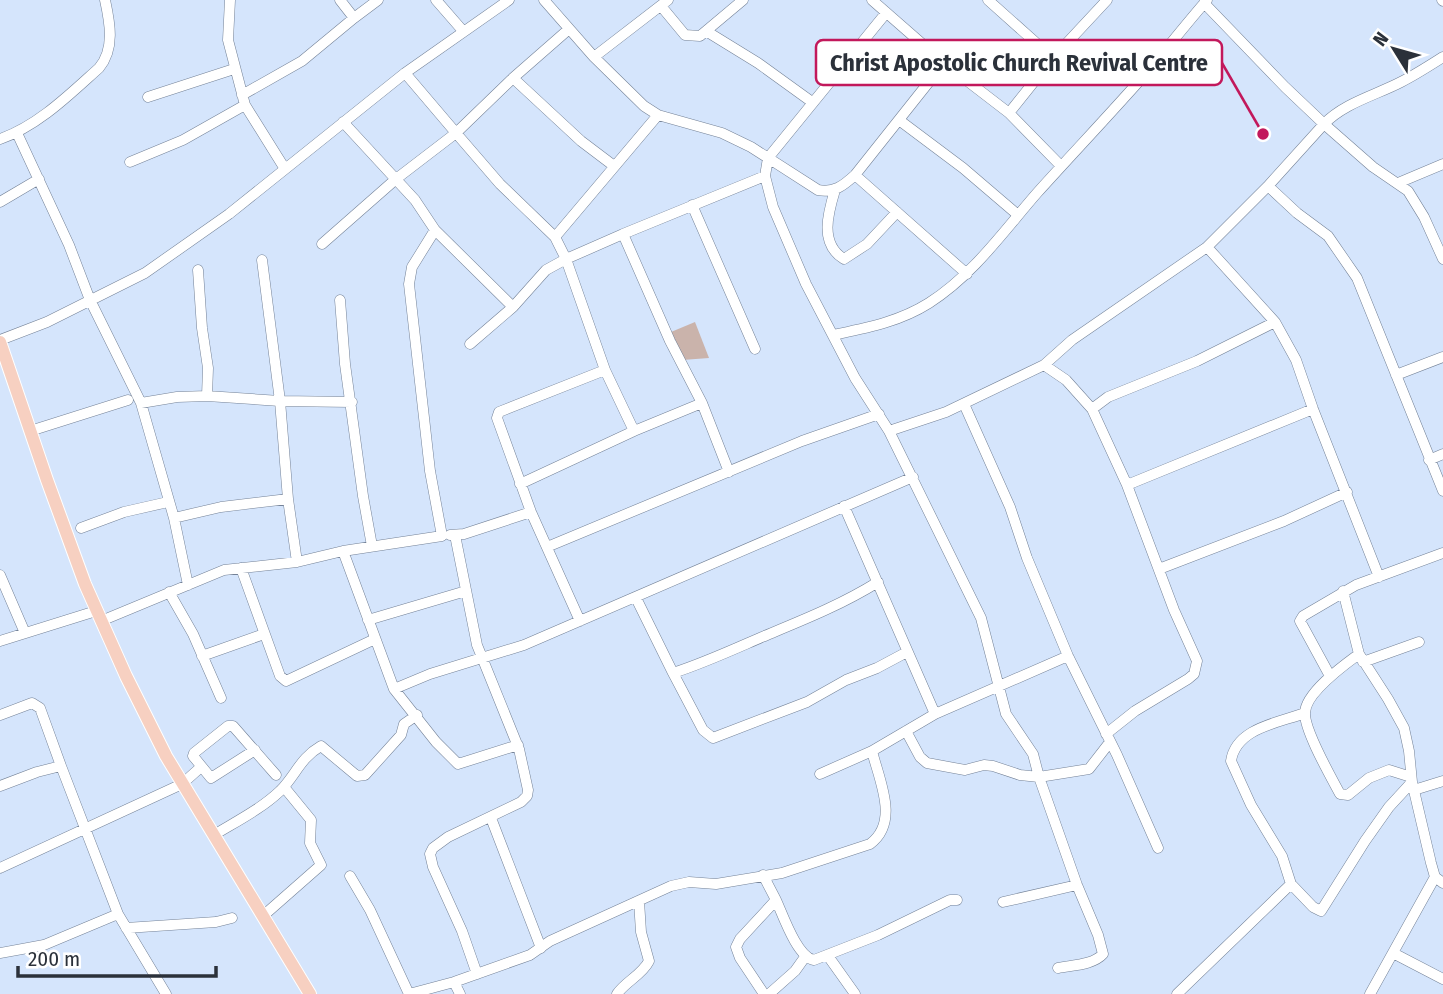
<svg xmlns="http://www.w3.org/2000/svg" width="1443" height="994" font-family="'Fira Sans Condensed',sans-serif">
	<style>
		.green { fill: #cab3ab }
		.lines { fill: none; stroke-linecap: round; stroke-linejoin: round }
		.minor-casing { stroke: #748297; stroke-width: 11 }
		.major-casing { stroke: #fff; stroke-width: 14 }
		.minor { stroke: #fff; stroke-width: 10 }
		.major { stroke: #f7d0c1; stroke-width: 12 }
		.leader { fill: none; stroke: #c2185b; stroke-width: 2.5 }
		.callout-dot { fill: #c2185b; stroke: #fff; stroke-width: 2.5 }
		.callout { fill: #fff; stroke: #c2185b; stroke-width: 2.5 }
		.callout-label { font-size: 24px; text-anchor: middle; font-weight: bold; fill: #2b313a }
	</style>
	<rect width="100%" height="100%" fill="#d5e5fc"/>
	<!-- green -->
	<path class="green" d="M695,322l14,36 -27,2 -11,-28z"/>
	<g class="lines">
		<!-- minor casing -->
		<g class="minor-casing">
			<path id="minor" d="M340,0l14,18 24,-18
				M436,0l27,31
				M544,0l50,57 50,49 14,9 64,18 29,14 67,43c16,3 25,-4 37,-15l89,-112
				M743,0l-37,31 52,32 54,39
				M872,0l72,63 65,50 52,53
				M988,0l65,58
				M1442,0l1,1
				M1204,3l81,84 39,37c20,-21 52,-29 77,-42 14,-7 28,-16 42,-25
				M661,6l24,29 15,1 6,-5
				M594,57l74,-57
				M513,78l68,63 33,25
				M242,95l60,-34 52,-43
				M148,97l86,-28
				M245,105l40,64
				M1009,113l44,-55 54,-58
				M899,120l64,48 55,47
				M343,122l72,78 20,30 78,77 -43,37
				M17,133l52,112 21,55 51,103 36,-6 30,-1
				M0,139c38,-13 70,-45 99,-71 16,-19 11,-45 6,-68
				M130,162l53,-22 62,-35 -17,-65 2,-40
				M855,175l112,99
				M765,176l8,31 33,77 49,94 34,53 92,187 25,96 27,40 6,23 -19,-2 -27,-9 -9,-1 -19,5 -38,-7 -7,-6 -14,-26
				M1398,183l45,-19
				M1268,186l56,-62 49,43 35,24 16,26 19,42
				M835,190c-7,23 -16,54 9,69l23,-15 30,-32
				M0,202l39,-23
				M692,205l63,144
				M435,230l-23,37 -3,17 21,187 12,65 -99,15 51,138 36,-15 94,-29 389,-168
				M623,234l142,-58 3,-18 118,-145
				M555,237l103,-122
				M322,244l74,-65 60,-46 -51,-60
				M198,270l4,58 6,40 -1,28 73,5 -18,-141
				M340,300l5,64 18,132 9,50
				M513,307l33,-37 20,-11 -11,-22 -55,-53 -44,-51 57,-55 56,-49
				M833,335c33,-7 66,-13 96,-32 44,-28 74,-71 108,-110 37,-41 75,-81 112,-123 19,-23 38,-47 58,-70
				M0,340l47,-18 98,-49 84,-59 176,-141 104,-73
				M1044,365l22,15 26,29 35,76 47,125 23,51 -3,13 -6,5 -53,32 -29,23
				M1396,375l47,-18
				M141,403l33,115 14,67
				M702,403l27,69
				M964,404l46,103 17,51 41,98 49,99 41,93
				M1092,409l16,-12 89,-36 78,-39
				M30,431l98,-31
				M889,431l57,-19 98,-47 28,-25 135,-93
				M1429,460l14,-6
				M520,484l114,-53 -29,-61 -39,-111 57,-25 47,107 32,62 -68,28
				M1127,485l186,-76
				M844,506l91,208
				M174,518l47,-11 67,-8
				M81,528l43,-16 44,-10
				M450,535l14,-1 67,-22
				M455,535l22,110 42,104 9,41 -1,6 -6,6 -73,35 -15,11 -3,6 3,13 29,64 15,43
				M547,547l255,-106 77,-27
				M297,562l-9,-63 -8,-98 72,1
				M241,568l39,108 6,5 89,-42
				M1159,569l125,-48 63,-29
				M0,575l25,58
				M1379,577l-66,-168 -17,-49 -21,-38 -68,-75 61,-61 29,27 31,23 29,42 86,213
				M1343,591l16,63 29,45 16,29 5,23 3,31 19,81 4,14 8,6
				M169,592l24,42 28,64
				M636,598l37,75c31,-10 59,-23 89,-36 41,-17 79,-32 116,-55
				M368,620l98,-29
				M101,621l123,-51 73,-8 46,-11
				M580,621l-49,-109 -34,-94 2,-6 106,-42
				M0,641l96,-30
				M1359,654c-15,11 -54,39 -54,59 -1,17 26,64 35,81l8,1 21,-17 20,-8 22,7
				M202,656l62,-22
				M1363,662l56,-20
				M673,673l30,57 10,8 94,-36 39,-22 31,-12 30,-16
				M1330,676l-30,-55 3,-5 53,-31 87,-32
				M394,689l42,53 22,22 60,-19
				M0,715l32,-12 8,5 21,58 57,148 48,80
				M255,750l-44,28 -18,-22 1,-3 34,-27h5l43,49
				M820,774l52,-23
				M0,786l37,-14 24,-6
				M1414,790l29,-9
				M491,818l50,130
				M214,835c23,-14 47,-26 66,-44 16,-16 20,-33 41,-45l36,30 8,-1 36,-40 3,-11 13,-9
				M0,868l182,-84 19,-17
				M763,875l13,25 -36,39 -4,8 4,11 24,36
				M350,876l20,34 39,84
				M1291,884l22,23 8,4 44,-70 24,-34 23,-25
				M776,900c7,15 21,57 38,60l64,-25 72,-35h7
				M1003,902l74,-17
				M263,916l58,-51 -11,-22 1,-23 -27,-33
				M126,928l90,-6 16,-4
				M0,953l44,-8 74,-31
				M1393,953l50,26
				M828,956l27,38
				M1058,968c15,-3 35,-3 45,-14l-5,-19 -21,-50 -38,-108 50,-8 21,-27
				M454,982l6,12
				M409,994l45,-12 76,-27 20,-14 121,-55 18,-4 27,2 66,-11 88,-29c30,-22 9,-64 2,-93l63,-37 133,-58
				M617,994c9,-13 25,-19 32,-33l-8,-29 -2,-31
				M769,994l26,-23 10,-14
				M1177,994l114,-110 -9,-28 -31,-51 -20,-44c5,-33 47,-38 74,-48
				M1370,994l65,-117"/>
		</g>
		<!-- major casing -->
		<g class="major-casing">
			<path id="major" d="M0,342l47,138 38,104 41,92 40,80 144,238"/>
		</g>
		<!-- minor -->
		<use href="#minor" class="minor"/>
		<!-- major -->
		<use href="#major" class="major"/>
	</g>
	<!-- callouts -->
	<path class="leader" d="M1263 134L1222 63"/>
	<circle class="callout-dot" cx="1263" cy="134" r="7"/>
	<rect class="callout" x="816" y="40" width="406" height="45" rx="7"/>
	<g class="callout-label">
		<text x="1019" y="71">Christ Apostolic Church Revival Centre</text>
	</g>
	<!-- north arrow -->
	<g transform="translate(1394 49) rotate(307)" stroke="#ffffff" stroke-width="5" paint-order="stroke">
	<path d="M0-5L12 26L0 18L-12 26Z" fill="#2b313a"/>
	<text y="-10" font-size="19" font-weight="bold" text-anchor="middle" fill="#2b313a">N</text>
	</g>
	<!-- scale -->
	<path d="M18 966v10h198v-10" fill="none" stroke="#2b313a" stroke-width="3.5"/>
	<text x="28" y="966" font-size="21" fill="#2b313a" stroke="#ffffff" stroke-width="5" paint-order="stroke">200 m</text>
</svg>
